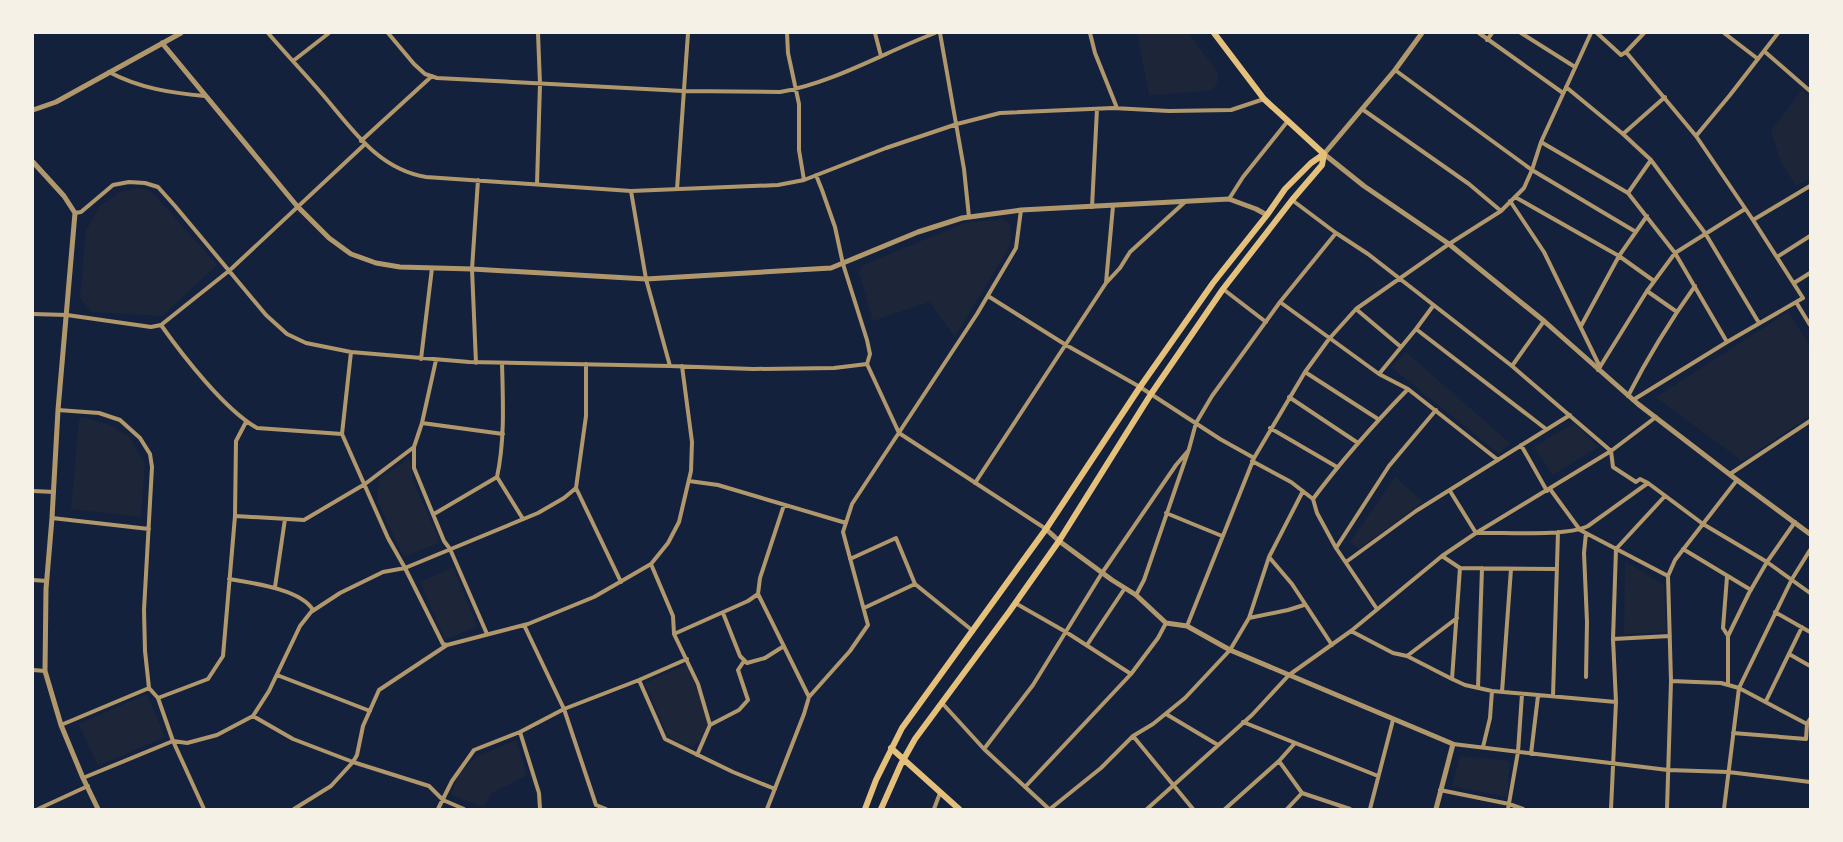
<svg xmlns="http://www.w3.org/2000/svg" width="1843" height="842" font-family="'PT Sans',sans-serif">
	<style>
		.green { fill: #1d2539 }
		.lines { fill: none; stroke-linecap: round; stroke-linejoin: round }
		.minor { stroke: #b1986c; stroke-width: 4 }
		.tertiary { stroke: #b1986c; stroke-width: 5 }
		.secondary { stroke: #e5c07b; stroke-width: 6 }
	</style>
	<rect width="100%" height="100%" fill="#14213d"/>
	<!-- green -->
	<path class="green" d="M1137,33h52l29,40 -1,12 -7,6 -61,4z
		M1802,90l8,7v81l-14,8 -15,-24 -10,-31z
		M137,188l13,2 67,75 -55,51 -71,-4 -11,-15 6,-66 14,-25 18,-13z
		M1003,219l7,5 1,15 -4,12 -52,85 -26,-34 -56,19 -14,-49 4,-7 102,-42z
		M1788,312l22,34v70l-68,45 -86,-64z
		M1406,352l104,91 -11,11 -108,-87z
		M83,417l27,8 20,13 15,25 -4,54 -70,-8 8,-90z
		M1574,423l24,24 -45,28 -19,-28z
		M408,459l3,4 1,16 27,60 -1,4 -32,13 -4,-2 -25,-54 2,-21z
		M1395,477l28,25 -64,47 -9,-7z
		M1625,561l39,24 2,47 -42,2z
		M453,567l24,59 -32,14 -25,-58z
		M686,665l4,1 19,49 -5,23 -12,9 -23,-9 -23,-52 -1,-3z
		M147,694l18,43 -67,29 -19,-42z
		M516,740l11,35 -35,18 -8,15 -33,-13 7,-20 18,-18z
		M1460,756l50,5 -3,36 -55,-11z"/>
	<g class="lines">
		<!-- minor -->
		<path class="minor" d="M268,33c18,21 37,41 55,62 30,35 55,74 103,82l205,14 147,-6 26,-5 82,-32 71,-24 43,-11 113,-5 56,3 62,-1 33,-11
			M388,33l26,31 11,10 12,4 246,13 97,1c53,-9 105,-40 155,-59
			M787,33l1,20 11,51v46l5,30
			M875,33l6,23
			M940,33l24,136 5,48
			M1090,33l5,20 22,55
			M1479,33l84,60
			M1521,33l54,34
			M1597,33l24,22 5,-3 70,84
			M1724,33l34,26
			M1487,40l5,-7
			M1764,51l46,40
			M1626,52l18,-19
			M293,61l36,-28
			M1395,70l137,100 104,62
			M109,72c30,16 62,21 96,24
			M1566,87l57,47 28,26 54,73 54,90
			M1362,109l107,75 32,27
			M1623,134l42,-37
			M361,141l71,-65
			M1541,142l87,51 47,60 52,89
			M537,184l3,-100 -2,-51
			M677,189l11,-156
			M631,191l15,88 24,87
			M1628,193l23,-33
			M1515,197l104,59 35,25
			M1229,199l14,-22 44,-55
			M1292,200l44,33 32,21 144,112 99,85 2,16 23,15 4,-3 8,4 55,41 64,38 43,31
			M1510,201l34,51 56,115
			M1092,207l5,-98
			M75,213l6,-1 32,-27 16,-3 16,1 13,4 17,19 91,109 21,19 19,9 45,9 118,10 201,4 83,3 81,-1 33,-4 3,-10 -3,-14 -24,-76 -8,-37 -13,-37 -6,-15
			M1753,220l57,-34
			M1777,257l33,-21
			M1107,282l13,-14 10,-16 56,-51
			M1794,283l16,-10
			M1223,289l43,33
			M1647,291l30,21
			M988,296l78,49 74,42 80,52 34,19
			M1280,302l99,72 29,15 90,71
			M1796,302l14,23
			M1356,309l45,38
			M33,314l34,1 84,12 10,-2 69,-55 134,-125
			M161,325c22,31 64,85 96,103l85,6
			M1581,326l38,-70 28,-40
			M1416,329l130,100
			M351,352l-9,82 46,104 17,30 38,76 4,1 81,-21 66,-27 57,-33 17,-21 11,-21 12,-51 1,-29 -10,-76
			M421,359l11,-91
			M436,360l-14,63 -8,24v21l30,73 6,8 37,85
			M476,363l-4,-94 6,-89
			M867,364l32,69 147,96
			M1512,366l32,-45
			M1598,370l49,-79 28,-38 70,-44
			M1305,372l73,47
			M1379,374l37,-45 17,-23
			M1628,396c20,-39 42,-75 67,-110
			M1289,397l69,46
			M1633,400l94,-58 76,-44 -50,-78 -57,-84 34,-41 48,-62
			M58,410l41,3 21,7 20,18 10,16 2,13 -8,143 1,41 4,37 9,10 15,43 31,68
			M422,423l81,11
			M1270,428l67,39
			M1521,445l26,46
			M1252,461l39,21 22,17 4,14 19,35 41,61
			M1730,474l80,-53
			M497,477l26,42
			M689,481l29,4 128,38
			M975,483l131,-200 7,-77
			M576,488l45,94
			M1550,489l30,41 88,46
			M33,491l21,1
			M1450,491l26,42c26,-1 91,4 112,-7l60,-43
			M1313,499c29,-39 61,-75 95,-110
			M784,505l-24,73 -2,16 51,103
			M1166,513l56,23
			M434,514l63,-37c8,-37 6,-76 5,-114
			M235,516l69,4 61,-36 49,-37
			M52,518l97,11
			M1336,548l53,-82 47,-56
			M1683,549l68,41
			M1442,556l18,12 97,1
			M1269,557l23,27 40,61
			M850,559l46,-21 19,46
			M1346,562l70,-51 154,-96
			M651,564l22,52 1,18 24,50 12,41 -13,30
			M1727,577l-4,51 5,8
			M229,579c23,4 72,10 84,31
			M33,580l14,1
			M275,587l10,-68
			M1136,595l8,-15 45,-131 7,-26 16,-27 68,-94 56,-69
			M1015,603l51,29 65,42
			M864,608l51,-24 58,47
			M1775,612l35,20
			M723,613l17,43 7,7 18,-5 19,-12
			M1249,618l39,-8 16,-5
			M524,625l40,84 32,96 10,4
			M1187,626l67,-168 51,-86 24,-33 27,-30 93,-65 52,-33 23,-23 8,-18 9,-28 50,-109
			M1351,631l42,22 14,3 45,23 8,-111
			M674,634l74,-33 10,-7
			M1613,639l57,-3
			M1087,645l38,-57
			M1789,654l21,12
			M1407,656l50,-38
			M33,670l12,1
			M277,675l93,36
			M1586,677l1,-55 -3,-69 2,-20
			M1452,679l13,6 27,6 124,11
			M639,680l26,59 68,33 42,17
			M1671,681l50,2 18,5 68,36
			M1728,684v-48l21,-43 18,-31 28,-40
			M1478,688l4,-120
			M1502,692l9,-123
			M1553,696l5,-164
			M158,698l50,-19 15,-23 12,-140 1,-75 10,-19
			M1766,701l36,-74
			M942,703l42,46 65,60
			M1166,714l52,31
			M253,716l40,23 60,23 76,24 14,14 21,9
			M1243,722l135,54
			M61,725l88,-37
			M710,725l29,-15 9,-10 -10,-30 6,-9
			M520,732l19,61 1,16
			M1733,733l73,6 1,-15 3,-5
			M1133,736l60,73
			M1453,744l215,26 60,2 82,10
			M1483,747l7,-29 2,-27
			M984,749l49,-64 69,-112 74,-108 12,-14
			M1531,754l7,-58
			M1279,761l23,32 48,16
			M83,778l90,-37 14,2 30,-8 36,-19 16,-25 31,-65 11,-14 29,-19 43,-21 22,-4 133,-55 26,-15 12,-10 10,-72v-52
			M1025,787l106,-113 27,-36 8,-15
			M1440,790l69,14 14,5
			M38,809l50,-23
			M294,809l37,-23 22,-24 4,-7 6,-29 16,-36 68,-45
			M438,809l14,-28 22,-31 46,-18 44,-23 75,-29 48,-21
			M767,809l37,-95 5,-17 41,-46 18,-26 -25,-93 9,-28 125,-190 39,-66 5,-38
			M934,809l6,-16
			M1050,809l51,-41 32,-32 20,-12 32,-26 45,-48 19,-32 20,-61 34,-66
			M1147,809l105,-94 37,-40 62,-44 91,-75 34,-23 135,-82 45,-34
			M1225,809l54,-48 16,-18
			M1287,809l15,-16
			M1370,809l23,-89
			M1508,809l10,-57 4,-58
			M1611,809l5,-107 -3,-63 3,-90 49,-53
			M1667,809l4,-128 -3,-105 7,-16 62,-80
			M1724,809l15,-121 53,-109 18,-29"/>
		<!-- tertiary -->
		<path class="tertiary" d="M1422,33l-27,37 -71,84 40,32 85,58 95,77 94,83 99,76 73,54
			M162,43l135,163 32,32 22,16 25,9 24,4 72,2 174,10 185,-11 87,-36 44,-14 59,-8 208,-11 27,10 11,6
			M33,110l23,-8 125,-69
			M33,162l31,34 11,17 -17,197 -6,108 -6,71 -1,82 16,54 22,53 15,31
			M1046,529l13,12 53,39 24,15 30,28 21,3 43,24 223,94 -17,65"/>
		<!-- secondary -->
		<path class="secondary" d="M1214,33l50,66 60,55
			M891,748l68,61
			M865,809l11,-29 26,-52 144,-199 94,-142 73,-104 54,-68 18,-26 26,-26 13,-9
			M881,809l20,-45 14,-25 94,-127 50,-71 92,-147 72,-105 69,-89 30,-35 2,-11"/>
	</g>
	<!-- border -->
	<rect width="1843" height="842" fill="none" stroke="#f6f1e7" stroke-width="68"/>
</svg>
